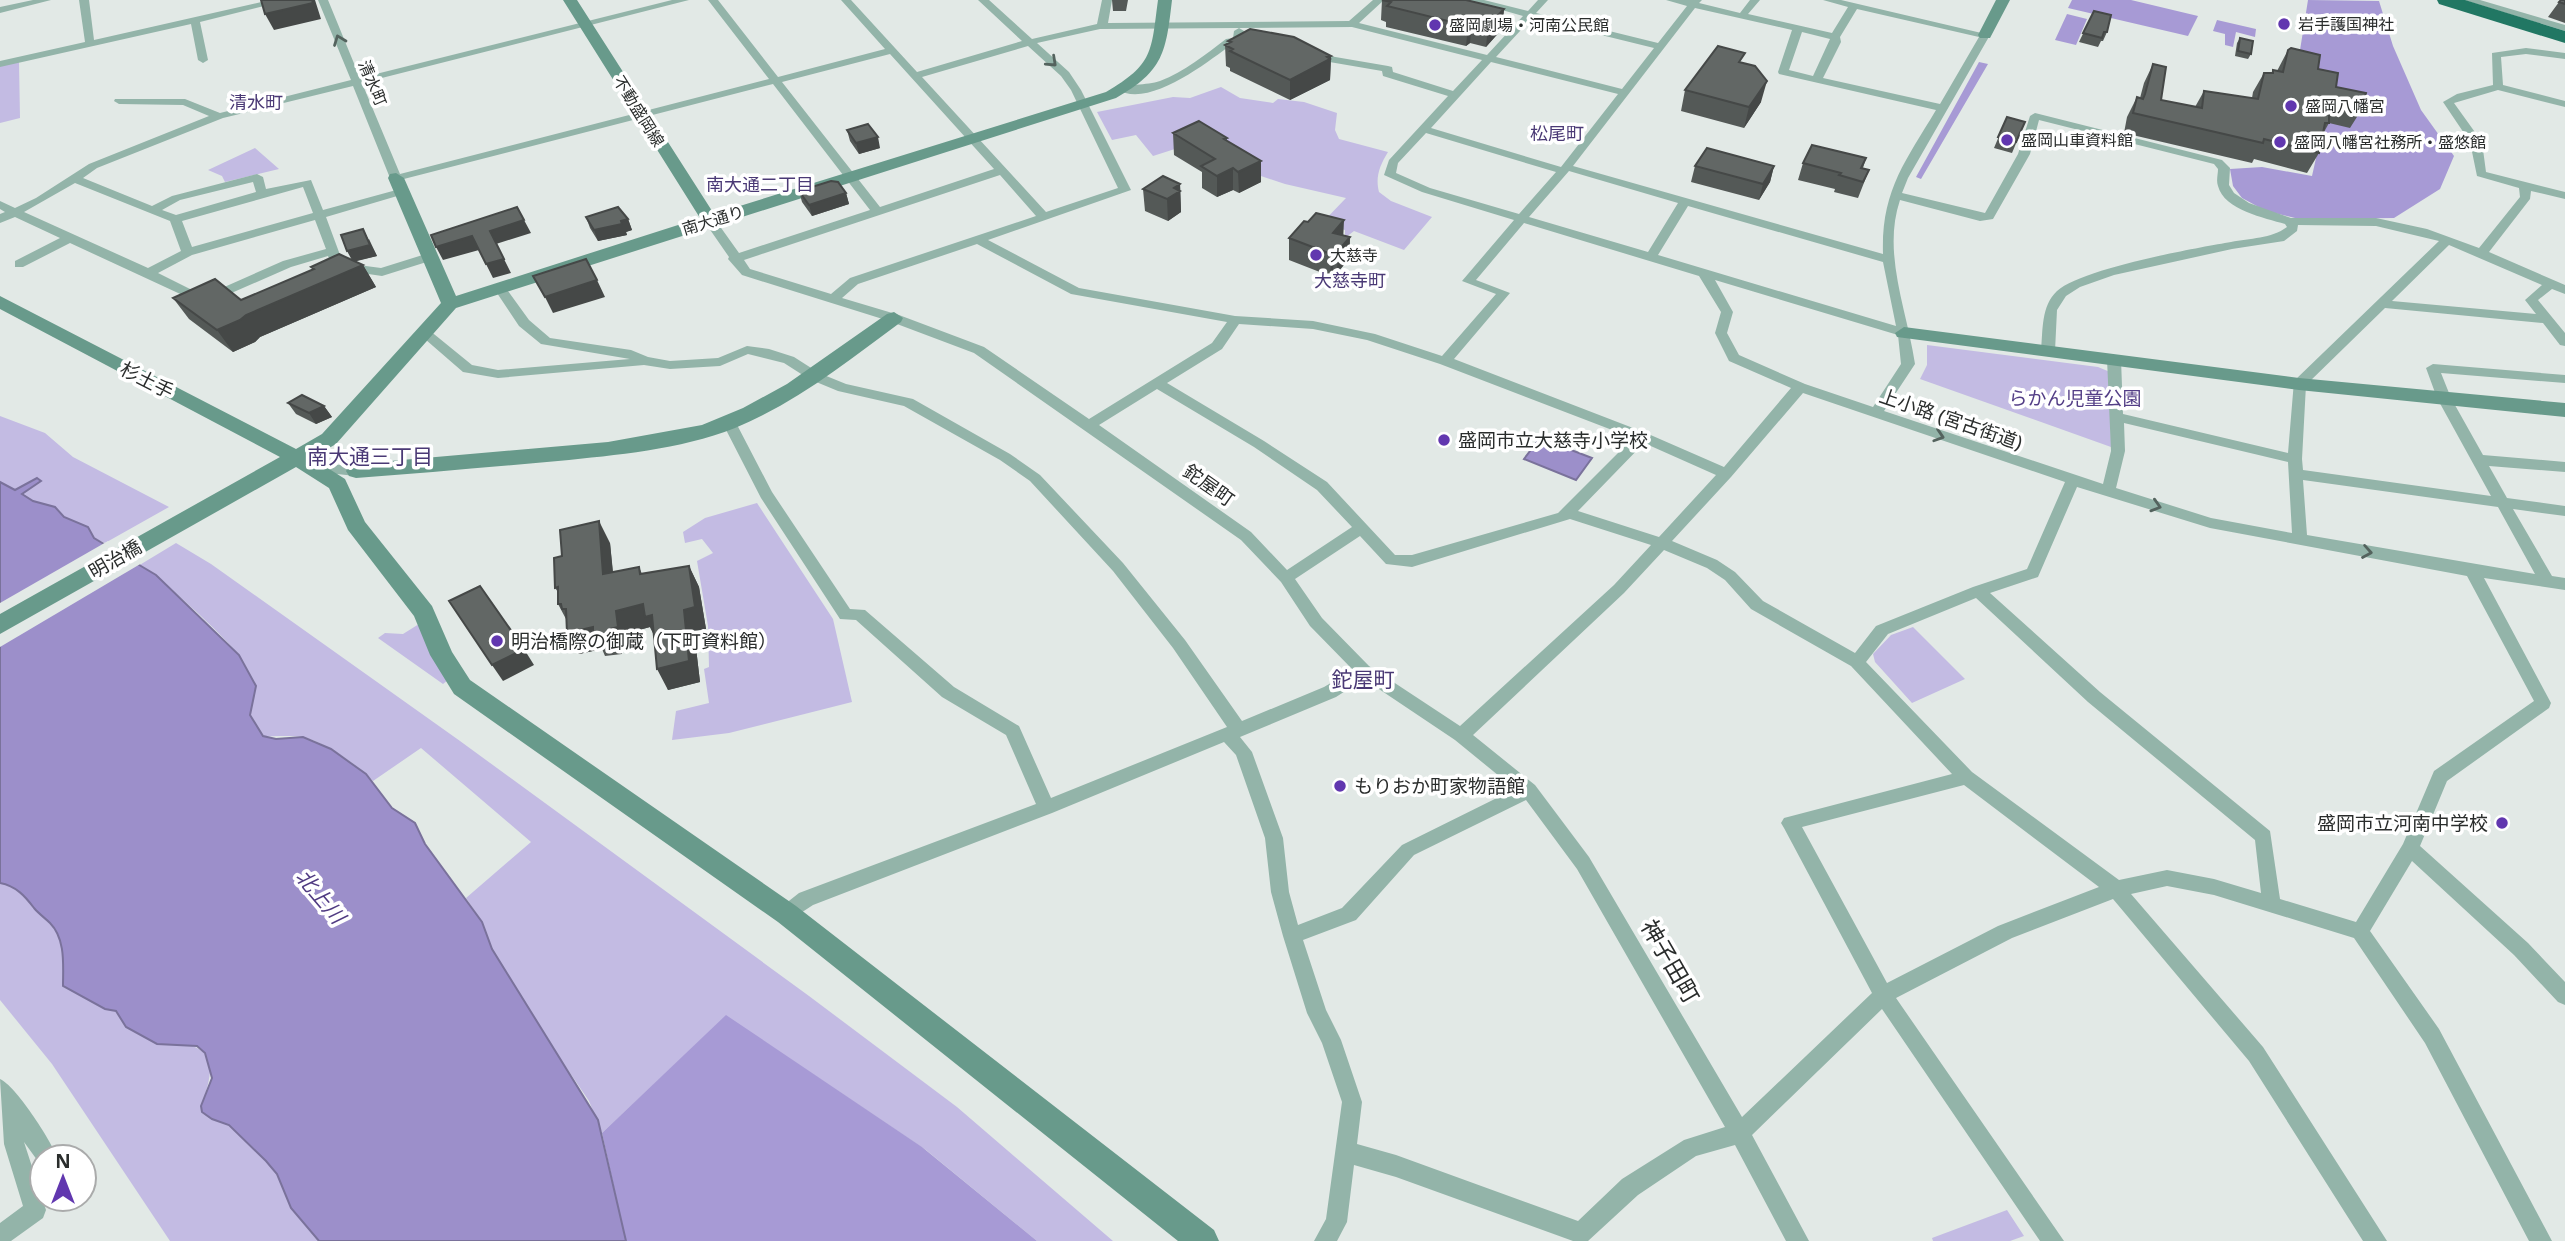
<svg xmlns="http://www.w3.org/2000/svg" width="2565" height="1241" font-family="'Noto Sans','Noto Sans JP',sans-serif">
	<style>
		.green { fill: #c3bbe3 }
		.forest { fill: #a79ad5 }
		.water { fill: #9c8fca; stroke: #7a729b; stroke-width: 2 }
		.pier { fill: #e2e9e6 }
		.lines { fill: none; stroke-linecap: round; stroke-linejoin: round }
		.street { fill: #93b4a9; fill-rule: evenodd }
		.secondary { fill: #689a8b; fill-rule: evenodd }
		.highway { fill: #217763; fill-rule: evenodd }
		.wall { fill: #545957 }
		.shaded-wall { fill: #454847 }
		.building { fill: #626765; stroke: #454847; stroke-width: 2 }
		.oneway { stroke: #54635e }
		.poi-dot { fill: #6137af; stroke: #fff; stroke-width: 2.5 }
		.labels { text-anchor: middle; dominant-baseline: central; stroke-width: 7; stroke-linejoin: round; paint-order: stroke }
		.far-poi-label { font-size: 16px; fill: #2a2d2c; stroke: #fff; text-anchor: start }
		.far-street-label { font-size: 16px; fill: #2a2d2c; stroke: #fff }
		.far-neighbourhood-label { font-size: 18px; fill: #4a3975; stroke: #fff }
		.street-label { font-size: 19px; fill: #2a2d2c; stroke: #fff }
		.park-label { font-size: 19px; fill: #533e86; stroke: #fff }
		.poi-label { font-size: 19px; fill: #2a2d2c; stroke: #fff; text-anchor: start }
		.neighbourhood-label { font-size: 21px; fill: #4a3975; stroke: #fff }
		.water-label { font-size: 21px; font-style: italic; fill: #503b82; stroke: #fff }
		.near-street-label { font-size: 23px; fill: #2a2d2c; stroke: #fff }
	</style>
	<rect width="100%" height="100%" fill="#e2e9e6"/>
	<!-- green -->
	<path class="green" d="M19,62l1,56 -20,5v-57z
		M1221,87l19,11 33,5 5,-4 26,3 33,11 -2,17 4,9 49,13c-8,13 -13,25 -9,40l12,9 41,16 -28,33 -50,-19 -9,7v-8l-24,-6 25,-26 -61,-14 -107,-36 -25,8 -17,-21 -24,5 -15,-28 76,-15 17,1z
		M255,148l24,21 -54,13 -3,-6 -14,-6z
		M1927,345l171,22 12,5 1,75 -191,-68 7,-14z
		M0,416l45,17 28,24 96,50 -64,36 -11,-5 -6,-11 -24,-10 -9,-10 -22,-6 -12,-7 20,-13 -4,-3 -22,12 -15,-8z
		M757,503l76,116 19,83 -123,31 -57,7 4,-29 33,-8 -5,-34 5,-2 -1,-41 -11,-65 16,-8 -11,-14 -17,4 -2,-11 22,-14z
		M176,543l35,21 249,177 349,255 148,111 156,134h-76l-111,-91 -200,-134 -124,117 -13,-32 -53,-78 -44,-74 -10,-27 -16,-24 65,-56 -110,-94 -48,33c-15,-16 -50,-40 -71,-44 -12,-2 -26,0 -39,-1l-13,-21 6,-29c-5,-10 -10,-19 -16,-29 -12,-18 -83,-84 -102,-91z
		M419,624l29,56 -5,4 -65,-46 7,-5 18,1z
		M1913,627l52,52 -53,24 -37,-41 -2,-8 18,-19z
		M0,883c16,3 25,13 34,25 5,6 11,10 16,15 16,16 13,43 14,63l41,23 11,2c3,5 5,10 9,14 5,4 14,6 20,8 51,16 81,7 56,73l28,19 37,36 11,13 14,34 28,33h-149l-118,-177 -52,-64z
		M2007,1210l17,26 -14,5h-77l-1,-3z"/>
	<!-- forest -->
	<path class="forest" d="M2072,0h59l67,16 -10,20 -120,-28z
		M2308,0l71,1 14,45 28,64 33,46 -14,33 -46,29 -95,1 -33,-8 -24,-13 -9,-12 -3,-17 32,-2 50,9 19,-85 -34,-22z
		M2067,14l20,5 -11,26 -21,-5z
		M2217,20l39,9 -1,8 -19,-5 -3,15 -8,-2v-11l-12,-3z
		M1979,62l9,2 -67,115 -5,-2z
		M726,1015l196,132 115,94h-411l-24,-108z"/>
	<!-- water -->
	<path class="water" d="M1540,438l52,20 -16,22 -52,-21z
		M37,478l4,3 -19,13 11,7 22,6 9,10 24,10 6,11 62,37 83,80 17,31 -6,29 13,21 13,3 27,-2 28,12 35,25 26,34 23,15 10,21 57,78 10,27 106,171 28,121h-307l-28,-33 -14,-34 -11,-13 -37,-36 -17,-6 -10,-7 -1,-6 11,-28 -7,-25 -8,-7 -40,-2 -31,-17 -10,-16 -11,-2 -42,-23c0,-20 3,-47 -13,-63 -5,-5 -11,-9 -16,-15 -9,-12 -18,-22 -34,-25v-401l15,8z"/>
	<!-- pier -->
	<path class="pier" d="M108,541l34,22 -142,84v-44z"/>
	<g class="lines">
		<!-- street -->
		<path class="street" d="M33,0h18l-51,13v-6z
			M79,0h10l5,40 176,-40h18l-88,22 8,38 -5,3 -5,-3 -7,-36 -191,43v-6l85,-19z
			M318,0h10l32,78 312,-78h17l-327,83 38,91 369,-95 -61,-79h10l60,77 107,-28 -44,-49h10l66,72 105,-31 -44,-41h11l43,39 65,-15 5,-24h10l-4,23 241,-2 24,-21h11l-25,23 128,32 36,-39 -56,-16h17l44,11 10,-11h10l-12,13 122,30 29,-37 -21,-6h36l-3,3 41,10 10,-13h10l-12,14 84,19 16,-26 -25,-7h18l149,35 -82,143 -6,15 83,20 33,-59 12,-38 5,-3 187,47 8,8 -1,17 5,8 15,10 42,15h85l51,11 52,19 41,-51 -1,-9 -42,-12 -7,-34 -27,-40 14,-8 36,-9 -1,-32 34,-5 39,5v6l-39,-5 -25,3 2,28 62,16v6l-67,-17 -44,13 28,39 4,30 79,20v7l-34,-8 -1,8 -41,53 76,33v9l-13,-5 -14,11 27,33v13l-5,-1 -17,-22 -158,-15 -79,77 -4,74 1,11 188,26 -54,-98 -11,-30 7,-4 132,11v8l-124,-10 10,25 32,57 82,7v10l-76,-6 18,32 58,8v10l-52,-7 39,67 13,2v12l-81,-12 67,125 -2,5 -102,73 -27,65 108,97 37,39v23l-7,-3 -44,-47 -102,-94 -42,70 69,98 113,212h-23l-104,-198 -71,-105 -140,-43 -47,-9 -36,8 132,153 124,194h-24l-114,-180 -136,-162 -101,39 -116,60 168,243h-24l-158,-232 -130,126 57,106h-23l-51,-96 -39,11 -58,39 -50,46h-15l-177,-64 -42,-12 -7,57 -10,19h-23l12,-22 16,-117 -20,-59 -15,-30 -24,-77 -12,-44 -6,-54 -29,-83 -12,-13 -172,71 -239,92 -26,17 -7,-2 -2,-6 2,-6 19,-15 237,-89 -30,-69 -64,-38 -86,-77 -16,-1 -79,-121 -39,-76 7,-5 5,2 38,73 78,117 15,1 89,77 65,39 32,72 176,-71 -54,-79 -60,-77 -83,-90 -30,-21 -96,-54 -66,-15 -29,-12 -25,-16 -36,-9 -28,12 -50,3 -26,-4 -146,13 -35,-6 -45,-39 1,-3h10l43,35 26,5 132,-11 -89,-15 -22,-18 -26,-39 6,-4 4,1 26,36 21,18 81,12 17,7 22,4 48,-3 29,-12 22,3 25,8 25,16 27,11 67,15 97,55 30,21 83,88 62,77 57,81 82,-34 29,-17 -43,-44 -29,-44 -40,-42 -267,-187 -85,-32 -147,-46 -14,-16 1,-2 -25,-36 2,-3h8l25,35 131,-43 -97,-126 -377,97 -6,-3 -37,-92 -130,32 -126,50 -14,10 69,28 20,-10 85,-22 6,3 3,12 45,-9 12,30 77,-21 4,1v4l-78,23 17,46 38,5 48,-15 6,4 -2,3 -51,16 -48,-7 -6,-13 -37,11 -87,38 -134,-62 -47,24h-8v-6l45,-23 -45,-21 -15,6v-9l5,-2 -5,-3v-8l15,7 21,-10 53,-34 120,-48 -26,-11 -64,-1 -5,-3 1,-2h70l35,14 131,-33zM1695,8l97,22 -14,42 1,2 157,36c-31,52 -55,81 -53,144l-310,-88zM1857,9l122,28 -39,67 -117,-26 18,-36 -1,-5zM1532,18l122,30 -32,41 -126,-32zM1352,27l130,33 -29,31 -60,-19 -1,-5 -4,-1 -76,-13 -5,3 5,3 70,12 1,5 65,20 -59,64 -5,15 38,17 92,28 -52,61 34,13 -54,62 -67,-22 -62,-13 -78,-5 -156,-28 -91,-48 143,-50 -50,-100 -12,-18 -32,-29 63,-14zM1802,32l28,7 -17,37 -24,-6zM1028,46l33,30 10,14 47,98 -72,24 -124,-135zM890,54l104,115 -114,38 -98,-125zM1491,62l127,32 -57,73 -130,-39zM2039,120l175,44 4,5c0,5 -2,12 0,17 6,24 47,32 67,38l2,3c-16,12 -37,11 -56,15 -36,6 -150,27 -174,49 -16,15 -14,39 -16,60l2,3h10l2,-3 2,-41 9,-14 14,-9 34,-12 118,-26 52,-8 13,-10 1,-6 78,1 63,15 -145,140 -6,72 -165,-39 -2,-55 -2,-3h-10l-2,3 4,92 -8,33 -219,-73 31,-47c-8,-54 -33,-111 -15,-164l80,21 13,-2 37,-65zM1426,133l130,39 -37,42 -89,-26 -34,-15 2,-10zM1569,171l109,32 -30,49 -119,-35zM1000,175l36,41 -186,62 -19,16 -81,-25 -6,-9zM253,182l3,10 -80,23 -14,-5 18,-10zM75,183l95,38 11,30 -33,17 -124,-56zM303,187l10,26 -121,34 -10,-26zM1688,206l195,56 13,64 -238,-71zM315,220l11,29 -43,12 -79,35 -46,-23 34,-18zM1524,223l175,53 22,36 -6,21 14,28 62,27 -67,79 -78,-34 -192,-74 56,-66 -34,-13zM977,244l94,50 156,28 -15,21 -123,76 -105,-72 -85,-32 -57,-17 16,-14zM2449,245l93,40 -17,15 11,14 -144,-13zM1715,280l183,55 3,29 -28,43 -68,-23 -66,-29 -12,-22 6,-21zM1239,324l74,5 54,11 73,24 193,74 -75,75 -146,42h-17l-68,-73 -63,-41 -97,-58 55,-34zM1157,389l97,58 63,43 35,37 -65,43 -36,-38 -152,-107zM1803,393l262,89 -38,87 -54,18 -97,39 -21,27 -92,-52 -28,-29 -18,-12 -45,-19 59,-64zM2124,423l164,39 4,71 -81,-15 -95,-30 9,-37zM1644,443l72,32 -57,62 -81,-26zM2303,480l195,27 37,67 -228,-39zM2077,487l133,41 257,48 67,125 -100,70 -31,73 -47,78 -76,-23 -10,-68 -170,-139 -110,-99 48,-16zM1570,519l81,26 -37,40 -154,141 -91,-60 -47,-48 -27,-39 65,-43 26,28 26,3zM1664,550l43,18 18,12 26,29 100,57 101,108 -168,44 -3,5 3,5 88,165 -130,124 -153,-260 -54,-72 -62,-50 151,-142zM1976,598l112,104 167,138 6,53 -47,-14 -47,-9 -48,10 -147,-108 -106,-110 22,-28zM1364,679l91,61 60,49 -113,56 -60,63 -44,17 -9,-33 -6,-54 -31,-86 -12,-15 96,-40zM1964,785l135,102 -101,39 -111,57 -85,-156zM1526,800l51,69 148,258 -41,13 -62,39 -44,42 -182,-66 -39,-11 5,-42 -21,-62 -15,-30 -23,-70 53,-20 58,-65z
			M2464,0h16l85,25v6z
			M1239,28l5,3 -3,13h-9c-24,18 -85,66 -115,45 8,-6 30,-3 43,-8 24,-9 46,-27 66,-42l7,-1 1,-7z
			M313,463l43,3 7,5 -7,5 -48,-5 -2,-3z
			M0,1079c15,6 51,61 57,78h-15v8l-2,-1 -16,-22 22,68 -3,8 -32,23h-11v-18l23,-17 -19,-62z"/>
		<!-- secondary -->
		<path class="secondary" d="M563,0h14l137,214 392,-122c48,-28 45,-40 52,-92h14c-6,52 -8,71 -56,98l-660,210 -120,136 -24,14 33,21 20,43 67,84 20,46 18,28 326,226 418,324 5,11h-41l-400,-319 -324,-228 -24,-39 -16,-39 -66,-86 -19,-42 -33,-21 -296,167v-20l280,-157 -280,-148v-13l296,153 26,-15 119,-131 -53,-125 2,-4 6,-1 8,5 52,118 244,-78z
			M1996,0h14l-20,38h-10l-2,-3z
			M894,312l9,6 -2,4c-53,39 -105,81 -166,106 -56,22 -118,27 -177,33 -68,6 -135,12 -202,17l-7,-2 -3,-5 3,-5 7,-2 252,-22 94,-17 41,-17 44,-24 100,-70z
			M1904,327l395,51 266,25v14l-266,-27 -402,-53 -2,-4z"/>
		<!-- highway -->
		<path class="highway" d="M2437,0h28l100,31v12l-126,-39z"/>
	</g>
	<!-- wall -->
	<path class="wall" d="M1112,0h16l-2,11h-13z
		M1382,0l122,9 -2,20 -16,18 -16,-4 -4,3 -80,-19v-5l-5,-2z
		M2565,0v23l-17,-6 11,-15z
		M2094,11l13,21 -4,9h-2l-3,6 -19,-5z
		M2240,38l11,16 -3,5 -13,-3 2,-13z
		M1228,41l103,15 -1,24 -40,20 -60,-29v-3l-4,-2 -1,-21 4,-1z
		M2288,50l30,19 18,18 26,22 -12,19 -21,-5 -5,9 -5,21 -12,20 -53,-14 -2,4 -128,-30 3,-16 10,-20 3,1 4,-15 9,-19 8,36 34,7 9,-16 48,7 1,-6 11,-19h7l2,-3 4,1z
		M1742,63l19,39 -17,26 -63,-17 4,-21z
		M2007,117l18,5 -13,31 -18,-5z
		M847,130l33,18 -21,6 -9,-13z
		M1173,133l54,5v3l34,41 -22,11 -6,-3 -16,7 -15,-9v-16l-28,-17z
		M1866,158l-3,10 6,2 -11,28 -24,-6 1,-3 -37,-9 5,-17z
		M1695,166h79l-4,16 -11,18 -68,-18z
		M1180,184l1,28 -13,9 -23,-10 -2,-22z
		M799,191l47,2 3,11 -37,12 -10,-14z
		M586,217l42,2 4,11 -6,2 1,3 -29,6 -8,-13z
		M1343,235l7,2 -1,22 -12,14 -4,-1 -3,4 -41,-16v-22z
		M369,239l8,17 -22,5 8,4 13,22 -116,50 -5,5 -22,10 -44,-33 -16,-21 68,2 72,-30 -2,-3 42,-7z
		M288,403l36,3 8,11 -16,7 -20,-10z
		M610,543l3,29 26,-5 3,7 47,-8 10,21 7,42 -12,2 6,51 -32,8 -14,-55 -4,-8 -22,6 2,16 -8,1v4l-17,2 -3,-7 -23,5 -13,-35 -8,-15v-12l-3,-4z"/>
	<!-- shaded-wall -->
	<path class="shaded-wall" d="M312,0h3l6,19 -47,11 -9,-16z
		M1504,9l-2,20 -16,18 2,-21z
		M1472,22l-2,21 -4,3 2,-20z
		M1331,56l-1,24 -40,20v-20z
		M1767,81l-6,21 -17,26 5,-21z
		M878,137l2,11 -21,6 -3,-11z
		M1261,161v21l-22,11 -1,-21z
		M1774,166l-4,16 -11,18 4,-16z
		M1233,168v22l-16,7v-21z
		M1180,184l1,28 -13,9 -1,-22 7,-11z
		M846,193l3,11 -37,12 -3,-11z
		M628,219l4,11 -6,2 1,3 -29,6 -4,-11z
		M524,220l7,13 -35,11 -6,-13z
		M1344,220l-1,22 -9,8 -1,22 -3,4 3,-43z
		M363,229l14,27 -24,6 -6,-11z
		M472,236l7,14 -36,10 -7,-13z
		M1350,237l-1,22 -12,14 1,-22z
		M504,259l7,14 -18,5 -7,-14z
		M363,265l13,22 -116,50 -5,5 -22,10 -16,-22 29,-15z
		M597,280l8,17 -52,16 -8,-16z
		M324,406l8,11 -16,7 -7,-11z
		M599,521l11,22 5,53 -12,-22z
		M689,566l10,21 7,42 -12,2 6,51 -32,8 -11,-21 27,-59z
		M643,604l9,11 4,24 -6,-12 -22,6 2,16 -8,1v4l-12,-21v-4l6,-18z
		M593,627v8l9,14 -23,5 -12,-21z
		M524,649l10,16 -31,16 -11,-16z"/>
	<!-- building -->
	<path class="building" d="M261,0h51l1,3 -48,11z
		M1382,0h84l38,9 -16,17 -16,-4 -4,4 -81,-20 4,-4z
		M2561,0h4v4l-6,-2z
		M2094,11l17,4 -4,17h-3l-2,6 -19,-5z
		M1250,29l44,8 37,19 -4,1 3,2 -40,21 -60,-29 3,-2 -8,-4 6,-3 -3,-1z
		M2240,38l13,3 -2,13 -13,-3z
		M1718,46l27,7 -6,9 16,4 12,15 -18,26 -64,-17z
		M2291,48l29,7 -2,14 20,4 -2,14 30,6 -4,16 -28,-7 -1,11 -4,-1v11h-4l-6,30 -55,-14 -1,4 -130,-30 4,-16 6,2 2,-5 8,-30 13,3 -5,33 41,8 2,-17 54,8 6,-26h9v-3l10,2 5,-22z
		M2007,117l18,5 -9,20 -18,-5z
		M1199,121l28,17 -3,1 37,22 -23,11 -5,-4 -16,8 -16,-10 14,-7 -42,-26z
		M868,124l10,13 -22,6 -9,-13z
		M1812,145l54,13 -5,10 8,2 -6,12 -24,-7 2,-2 -38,-10z
		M1707,148l67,18 -11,18 -68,-18z
		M1163,176l17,8 -6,4 6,3 -13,8 -24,-10z
		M831,181l7,1 8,11 -37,12 -10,-14z
		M517,207l7,13 -34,11 14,28 -18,5 -14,-28 -36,11 -5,-12z
		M618,207l10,12 -7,2 1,3 -28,6 -8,-13z
		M1316,213l28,7 -11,13 17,4 -12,14 -4,-1 -3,4 -42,-16 15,-17 4,1z
		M363,229l7,16 -23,6 -6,-16z
		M339,254l24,11 -117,50 -6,5 -23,10 -44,-32 42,-19 26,21 73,-31 -3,-2z
		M586,259l11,21 -52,17 -12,-21z
		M302,395l22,11 -15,7 -21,-10z
		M599,521l4,53 36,-7 1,7 49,-8 6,41 -11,3 5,51 -32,8 -5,-54 -7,2 -2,-13 -27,7 2,16 -8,2v4l-17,2v-8l-26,6 -1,-24h-4l-1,-5h-3v-17l-3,1 -1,-30 8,-2 -2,-26z
		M480,586l44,63 -32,16 -43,-64z"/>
	<!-- one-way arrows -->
	<defs><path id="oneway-chevron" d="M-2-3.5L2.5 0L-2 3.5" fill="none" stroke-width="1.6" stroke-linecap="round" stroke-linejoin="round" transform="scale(1.75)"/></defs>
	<g class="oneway">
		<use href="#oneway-chevron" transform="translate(339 40) rotate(-111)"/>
		<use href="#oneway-chevron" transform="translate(1052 62) rotate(43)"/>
		<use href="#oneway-chevron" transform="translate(1939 436) rotate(18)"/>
		<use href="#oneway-chevron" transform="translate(2156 506) rotate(17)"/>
		<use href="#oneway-chevron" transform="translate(2367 552) rotate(10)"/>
	</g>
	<!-- markers -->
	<g class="poi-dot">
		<circle cx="2284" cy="24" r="7"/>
		<circle cx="1435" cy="25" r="7"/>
		<circle cx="2291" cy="106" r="7"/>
		<circle cx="2007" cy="140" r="7"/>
		<circle cx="2280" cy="142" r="7"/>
		<circle cx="1316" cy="255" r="7"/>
		<circle cx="1444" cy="440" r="7"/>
		<circle cx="497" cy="641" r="7"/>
		<circle cx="1340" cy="786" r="7"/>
		<circle cx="2502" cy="823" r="7"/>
	</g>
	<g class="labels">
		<!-- far-poi labels -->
		<g class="far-poi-label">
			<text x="2298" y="24">岩手護国神社</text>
			<text x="1449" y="25">盛岡劇場・河南公民館</text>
			<text x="2305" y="106">盛岡八幡宮</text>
			<text x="2021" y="140">盛岡山車資料館</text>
			<text x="2294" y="142">盛岡八幡宮社務所・盛悠館</text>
			<text x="1330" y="255">大慈寺</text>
		</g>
		<!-- far-street labels -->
		<g class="far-street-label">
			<text transform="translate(373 83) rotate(67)">清水町</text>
			<text transform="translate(639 111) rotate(58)">不動盛岡線</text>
			<text transform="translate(713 220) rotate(-17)">南大通り</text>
		</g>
		<!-- far-neighbourhood labels -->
		<g class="far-neighbourhood-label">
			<text x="256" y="102">清水町</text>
			<text x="1557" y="133">松尾町</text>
			<text x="760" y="184">南大通二丁目</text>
			<text x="1350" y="280">大慈寺町</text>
		</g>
		<!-- street labels -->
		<g class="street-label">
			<text transform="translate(147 380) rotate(27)">杉土手</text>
			<text transform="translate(1951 419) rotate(19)">上小路 (宮古街道)</text>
			<text transform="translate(1209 485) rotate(35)">鉈屋町</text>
			<text transform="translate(115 559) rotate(-30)">明治橋</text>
		</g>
		<!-- park labels -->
		<g class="park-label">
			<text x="2075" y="398">らかん児童公園</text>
		</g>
		<!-- poi labels -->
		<g class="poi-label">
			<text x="1458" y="440">盛岡市立大慈寺小学校</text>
			<text x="511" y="641">明治橋際の御蔵（下町資料館）</text>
			<text x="1354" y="786">もりおか町家物語館</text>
			<text x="2488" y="823" text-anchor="end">盛岡市立河南中学校</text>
		</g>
		<!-- neighbourhood labels -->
		<g class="neighbourhood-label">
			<text x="370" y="456">南大通三丁目</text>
			<text x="1363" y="679">鉈屋町</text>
		</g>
		<!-- water labels -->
		<g class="water-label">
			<text transform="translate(321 896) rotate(50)">北上川</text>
		</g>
		<!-- near-street labels -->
		<g class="near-street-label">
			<text transform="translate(1671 961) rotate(60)">神子田町</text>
		</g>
	</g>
	<!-- north arrow -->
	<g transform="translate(63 1178)"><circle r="33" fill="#ffffff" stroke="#aaabab" stroke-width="2"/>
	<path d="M0-5L12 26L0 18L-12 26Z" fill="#6137af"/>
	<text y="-10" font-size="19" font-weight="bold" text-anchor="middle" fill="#2a2d2c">N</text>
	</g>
</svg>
